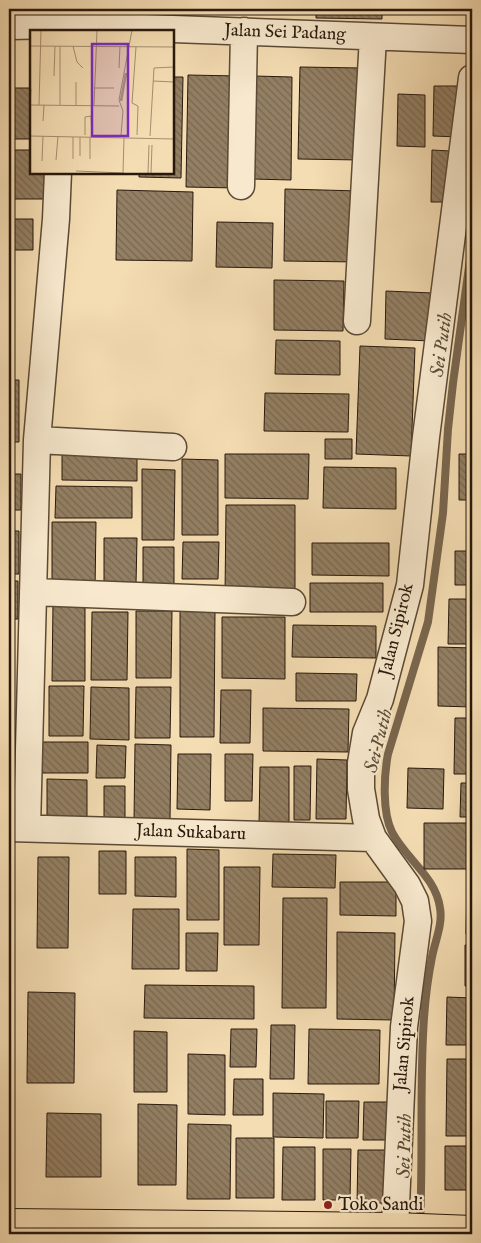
<svg xmlns="http://www.w3.org/2000/svg" width="481" height="1243" font-family="'IM FELL English',serif">
	<style>
		.lines { fill: none; stroke-linecap: round; stroke-linejoin: round }
		.stream { stroke: #79664e; stroke-width: 8 }
		.building { fill: url(#building-back-hatch); stroke: #28190c }
		.minor-casing { stroke: #5b4a36; stroke-width: 29 }
		.primary-casing { stroke: #28190c; stroke-width: 30 }
		.minor { stroke: #f8e9ce; stroke-width: 26 }
		.primary { stroke: #f5ddb3; stroke-width: 28 }
		.poi-dot { fill: #8f2418; stroke: #f8e9ce; stroke-width: 2 }
		.labels { text-anchor: middle; dominant-baseline: central; stroke-width: 4.5; stroke-linejoin: round; paint-order: stroke }
		.street-label { font-size: 18px; fill: #28190c; stroke: #f8e9ce }
		.poi-label { font-size: 18px; fill: #28190c; stroke: #f8e9ce; text-anchor: start }
		.water-label { font-size: 19px; font-style: italic; fill: #5e4d38; stroke: #f8e9ce }
		.inset-river { fill: none; stroke: #af9a7a; stroke-width: 2.5 }
		.inset-road { fill: none; stroke: #a38f70; stroke-width: 1 }
		.view { fill: #7b2cbf; fill-opacity: 0.15; stroke: #7b2cbf; stroke-width: 2.5 }
		.inset-edge { fill: none; stroke: #28190c; stroke-width: 2.5 }
	</style>
	<defs>
		<pattern id="building-back-hatch" width="6" height="6" patternUnits="userSpaceOnUse" patternTransform="scale(1.25)"><rect width="6" height="6" fill="#937f63"/><path d="M-1 5l2 2M0 0l6 6M5-1l2 2" fill="none" stroke="#786750"/></pattern>
	</defs>
	<rect width="100%" height="100%" fill="#f5ddb3"/>
	<filter id="stains"><feTurbulence type="fractalNoise" baseFrequency=".004" numOctaves="4"/><feColorMatrix values="0 0 0 0 .2 0 0 0 0 .09 0 0 0 0 .02 0 0 0 .5 -.17"/></filter>
	<radialGradient id="worn" r=".72"><stop offset=".6" stop-color="#630" stop-opacity="0"/><stop offset="1" stop-color="#630" stop-opacity=".3"/></radialGradient>
	<g class="lines">
		<!-- stream -->
		<path class="stream" d="M420,1222c3,-62 0,-124 3,-186 1,-26 4,-54 9,-79 3,-16 11,-33 8,-49 -4,-31 -34,-49 -48,-76 -10,-20 -8,-57 -4,-78l40,-132 15,-109 5,-84 5,-46 19,-138"/>
	</g>
	<!-- building -->
	<path class="building" d="M316,9h66v10l-66,-1z
		M300,67l61,1 -1,92 -62,-1z
		M188,75l50,1 -2,112 -50,-1z
		M254,76l38,1 -1,103 -39,-1z
		M172,77h11l-2,101 -42,-1v-5h33z
		M434,86h26l-1,51 -26,-1z
		M10,88h21v51h-21z
		M398,94l27,1v52l-28,-1z
		M10,150h21v22h16v27h-38z
		M432,150l18,1 -1,51h-18z
		M285,189l75,2 -1,71 -75,-1z
		M117,190l76,2 -1,69 -76,-1z
		M9,219h24v31h-24z
		M217,222l56,1 -1,45 -56,-1z
		M274,280l70,1 -1,50 -69,-1z
		M386,291l47,2 -2,48 -46,-2z
		M276,340l64,1v34l-65,-1z
		M360,346l55,2 -4,108 -55,-2z
		M9,380h10v62h-10z
		M265,393l84,1 -1,38 -84,-1z
		M325,439h27v20h-27z
		M62,450l75,1v30l-75,-1z
		M225,454h84l-1,45 -83,-1z
		M459,454h13v46h-13z
		M182,459l36,1v75h-36z
		M324,467l72,1v41l-73,-1z
		M142,469l33,1 -1,70h-32z
		M9,474h12v36h-12z
		M56,486l76,1v31h-77z
		M226,505h69v91l-70,-1z
		M468,513h4v25h-5z
		M52,522h44l-1,68h-43z
		M9,531h10v43h-10z
		M104,538h33l-1,46h-32z
		M183,542h36l-1,37h-36z
		M312,543h77v33l-77,-1z
		M143,547h31v42h-31z
		M455,551h17v34h-17z
		M9,581h9v38h-9z
		M310,583h73v29h-73z
		M449,599h23v45h-24z
		M53,603h32v78h-33z
		M136,611h36l-1,67h-35z
		M180,611h35l-1,126h-34z
		M92,612h36l-1,68h-36z
		M222,617h63v62l-63,-1z
		M293,625l83,1v32l-84,-1z
		M438,647l34,1v59l-34,-1z
		M296,673l61,1 -1,27h-60z
		M49,686h35l-1,50h-34z
		M91,687l38,1v52l-39,-1z
		M136,687h35l-1,51h-35z
		M221,690h30l-1,53h-30z
		M263,708l86,1 -1,43 -85,-1z
		M455,718h17v56h-18z
		M42,742h46v31h-46z
		M135,744l36,1 -1,76h-36z
		M97,745l29,1 -1,32h-29z
		M178,754h33l-1,56 -33,-1z
		M225,754h28l-1,47h-27z
		M317,759l30,1 -1,59h-30z
		M294,766h17l-1,54h-16z
		M260,767h29v58h-30z
		M408,768l36,1 -1,40 -36,-1z
		M47,779l40,1v38h-40z
		M461,783h11v34h-12z
		M104,786h21v36h-21z
		M424,823h48v46h-48z
		M187,849l32,1v70h-32z
		M99,851h27v43h-27z
		M273,854l63,1 -1,33 -63,-1z
		M38,857h31l-1,91h-31z
		M135,857h41v40l-41,-1z
		M9,862h4v62h-4z
		M224,867h36l-1,78h-35z
		M340,882h56v34l-56,-1z
		M467,886h5v48h-6z
		M283,898h44l-1,110h-44z
		M133,909h46v60h-47z
		M337,932l58,1 -1,87 -57,-1z
		M186,933h32l-1,38h-31z
		M465,945h7v41h-7z
		M145,985l109,1v33l-110,-1z
		M28,992l47,1 -1,90h-47z
		M447,997l25,1v47h-26z
		M271,1025h24l-1,54h-24z
		M231,1029h26l-1,38h-26z
		M309,1029l71,1 -1,54h-71z
		M134,1031l33,1v60h-33z
		M188,1054l37,1v60l-37,-1z
		M447,1059h25v77h-26z
		M234,1079h29v36h-30z
		M273,1093l51,1 -1,44 -50,-1z
		M326,1101h33l-1,37h-32z
		M364,1102h25v38h-26z
		M138,1104l39,1 -1,80h-38z
		M47,1113l54,1v63h-55z
		M188,1124l43,1 -1,74h-43z
		M236,1138h38v60h-38z
		M445,1146h27v44h-27z
		M283,1147h32v53h-33z
		M323,1149h28l-1,51h-27z
		M358,1150h34l-1,53h-34z"/>
	<g class="lines">
		<!-- minor casing -->
		<g class="minor-casing">
			<path id="minor" d="M9,26l53,-1 410,15
				M241,186l3,-155
				M357,321l16,-284
				M37,440l136,7
				M33,592l259,10
				M9,828l364,10
				M27,828l10,-388 19,-221 2,-47
				M395,1227l9,-200 14,-106 -3,-20 -8,-16 -34,-47 -7,-19 -5,-30v-26l5,-30 14,-34 30,-114 16,-148 46,-359"/>
		</g>
		<!-- primary casing -->
		<g class="primary-casing">
			<path id="primary" d="M9,1223l386,4 77,3"/>
		</g>
		<!-- minor -->
		<use href="#minor" class="minor"/>
		<!-- primary -->
		<use href="#primary" class="primary"/>
	</g>
	<!-- markers -->
	<circle class="poi-dot" cx="328" cy="1205" r="5"/>
	<g class="labels">
		<!-- street labels -->
		<g class="street-label">
			<text transform="translate(285 33) rotate(2)">Jalan Sei Padang</text>
			<text transform="translate(397 630) rotate(-76)">Jalan Sipirok</text>
			<text transform="translate(191 833) rotate(2)">Jalan Sukabaru</text>
			<text transform="translate(405 1044) rotate(-85)">Jalan Sipirok</text>
		</g>
		<!-- poi labels -->
		<g class="poi-label">
			<text x="338" y="1205">Toko Sandi</text>
		</g>
		<!-- water labels -->
		<g class="water-label">
			<text transform="translate(442 345) rotate(-82)">Sei Putih</text>
			<text transform="translate(379 741) rotate(-76)">Sei Putih</text>
			<text transform="translate(405 1146) rotate(-89)">Sei Putih</text>
		</g>
	</g>
	<!-- overview -->
	<g transform="translate(30 30)">
		<rect width="144" height="144" fill="#f5ddb3"/>
		<path class="inset-river" d="M91,71l5,-28"/>
		<path class="inset-road" d="M0,16l144,1M43,16l4,16 6,6M106,17l-4,56 6,3 -1,29M89,38l1,-22M24,46l1,-30M123,51l21,1M64,58h20M0,75l89,1M0,75l1,-16M9,75l2,-75M30,75v-59M46,75v-23M64,75l3,-75M13,91l1,-16M55,105v-18l6,-1 1,19M91,105l2,-24 -4,-11 13,-70M0,106l144,3M120,106l4,-68 20,-1M50,126v-19M43,129v-22M60,129v-22M26,130l2,-24M12,131l1,-25M46,141l47,2M93,143l1,-35M118,143l1,-28M121,143l1,-28"/>
		<path class="view" d="M62,14h36v92h-36z"/>
		<rect width="144" height="144" class="inset-edge"/>
	</g>
	<!-- margin -->
	<rect width="481" height="1243" fill="none" stroke="#f5ddb3" stroke-width="30"/>
	<rect x="10" y="10" width="461" height="1223" fill="none" stroke="#28190c" stroke-width="2.5"/>
	<rect x="15" y="15" width="451" height="1213" fill="none" stroke="#28190c"/>
	<rect width="100%" height="100%" filter="url(#stains)"/>
	<rect width="100%" height="100%" fill="url(#worn)"/>
</svg>
